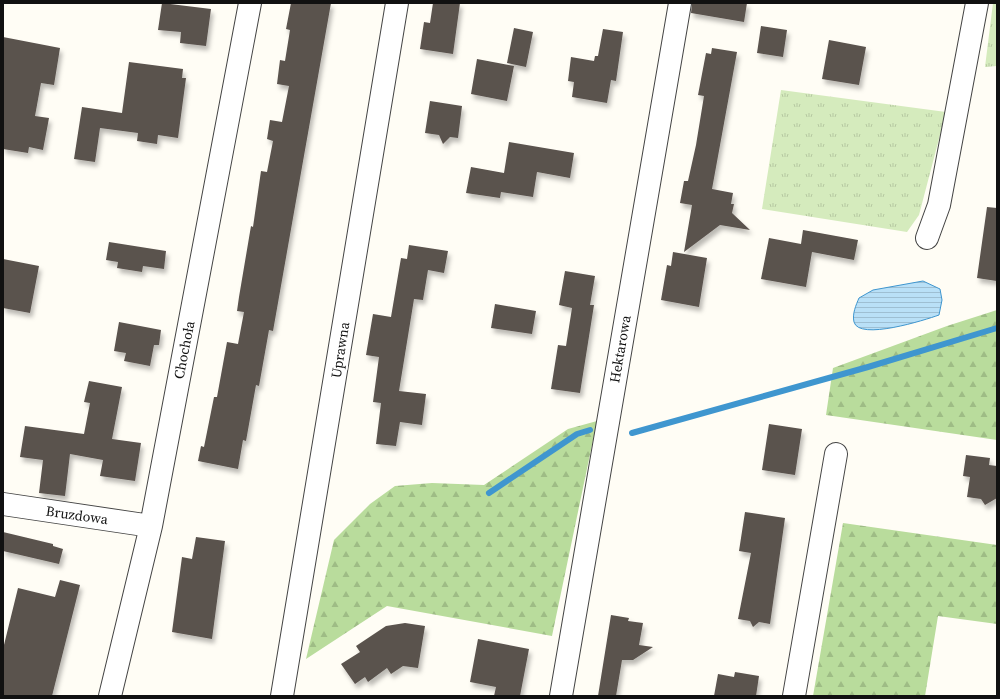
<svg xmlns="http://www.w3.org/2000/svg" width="1000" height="699" font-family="'Source Serif 4',serif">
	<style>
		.grass { fill: url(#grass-tufts) }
		.forest { fill: url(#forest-firs) }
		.water { fill: url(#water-rules); stroke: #3f96cf }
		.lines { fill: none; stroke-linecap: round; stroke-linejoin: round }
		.stream { stroke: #3f96cf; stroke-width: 6 }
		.building { fill: #5a524d; filter: url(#shadow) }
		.minor-casing { stroke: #444; stroke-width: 24 }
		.minor { stroke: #fff; stroke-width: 22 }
		.labels { text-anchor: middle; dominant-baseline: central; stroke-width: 4; stroke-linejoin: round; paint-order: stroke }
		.street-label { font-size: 14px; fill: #111; stroke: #fff }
	</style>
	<defs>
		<pattern id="grass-tufts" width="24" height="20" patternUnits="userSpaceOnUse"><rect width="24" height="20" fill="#d5ebbd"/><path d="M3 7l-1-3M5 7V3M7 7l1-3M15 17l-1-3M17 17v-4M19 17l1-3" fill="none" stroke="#b6c8a1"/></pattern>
		<pattern id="forest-firs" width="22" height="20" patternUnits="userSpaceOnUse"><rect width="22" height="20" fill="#b9dc9c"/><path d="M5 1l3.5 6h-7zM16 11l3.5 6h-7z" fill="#9ebc85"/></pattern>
		<pattern id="water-rules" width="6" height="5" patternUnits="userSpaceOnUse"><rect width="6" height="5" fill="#b9e0f7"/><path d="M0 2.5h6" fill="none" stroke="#9ebfd3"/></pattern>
		<filter id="shadow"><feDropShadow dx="2.5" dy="4.5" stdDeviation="2" flood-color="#0004"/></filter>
	</defs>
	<rect width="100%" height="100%" fill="#fffdf5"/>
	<!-- grass -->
	<path class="grass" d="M993,3h4v63l-12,1z
		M781,90l165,22 -27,103 -12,17 -145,-23z"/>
	<!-- forest -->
	<path class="forest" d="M997,310v130l-171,-25 7,-47 114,-42z
		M597,421l-45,215 -165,-30 -81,53 28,-119 36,-36 25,-18 37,-3 52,2 84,-56z
		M843,523l154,22v79l-59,-8 -13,80h-112z"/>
	<!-- water -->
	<path class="water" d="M923,281l17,8 2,11 -3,15c-14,5 -80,26 -85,7 -2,-8 2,-17 5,-24l14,-8z"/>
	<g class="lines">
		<!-- stream -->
		<path class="stream" d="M632,433l236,-66 129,-39
			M489,493l88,-59 13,-4"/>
	</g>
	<!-- building -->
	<path class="building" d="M162,3l49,6 -5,37 -26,-3 1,-11 -23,-2z
		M291,3h40l-58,328 -4,-1 -10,56 -3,-1 -10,56 -3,-1 -5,29 -40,-8 3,-15 3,1 10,-50h3l10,-55 11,2 6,-32 -7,-1 2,-14 12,-71 2,1 8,-56 6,1 6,-31 -6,-2 3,-19 12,2 7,-36 -12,-2 3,-24 5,1 5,-31 -4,-1z
		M433,3h27l-7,51 -33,-5 4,-27 6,1z
		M692,3h55l-3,19 -53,-9z
		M761,26l26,4 -4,27 -26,-4z
		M514,28l19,4 -7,35 -19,-4z
		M603,29l20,3 -7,49 -5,-1 -4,23 -35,-6 2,-15 -6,-1 3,-24 23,4 1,-5h3z
		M3,37l57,11 -6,37 -13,-2 -6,33 14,2 -6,32 -14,-3 -1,6 -25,-4z
		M829,40l37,7 -7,38 -37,-6z
		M712,48l25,4 -25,137 21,4 -2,11h3l-2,9 18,17 -30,-5 -36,27 8,-47 -12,-2 4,-22h4l8,-36 8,-49 -6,-1 8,-42 5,1z
		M477,59l37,7 -7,35 -36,-7z
		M129,62l54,7 -1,9h4l-8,60 -20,-3 -1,9 -20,-3 1,-8 -38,-5 -5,34 -21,-3 8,-52 40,6z
		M430,101l32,5 -4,32 -8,-1 -7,7 -4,-9 -14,-2z
		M509,142l65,11 -4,25 -33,-6 -4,25 -32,-5 -1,6 -34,-5 5,-26 33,6z
		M987,207l10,1v73l-20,-3z
		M803,230l55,10 -4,20 -42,-8 -6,35 -45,-8 8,-41 32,6z
		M109,242l57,9 -2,18 -21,-3 -1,6 -25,-4 1,-6 -12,-2z
		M409,245l39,6 -4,22 -16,-3 -5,30 -9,-1 -15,92 27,3 -4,31 -22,-3 -4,24 -20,-2 5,-41 -8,-1 6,-45 -13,-2 7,-41 18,3 10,-59 6,1z
		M673,252l34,6 -8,49 -38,-7 6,-35 4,1z
		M3,259l36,7 -9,47 -27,-5z
		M565,271l30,5 -5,29h4l-14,88 -29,-4 7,-44 8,1 6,-38 -13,-3z
		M495,304l41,7 -4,23 -41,-6z
		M119,322l42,8 -2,15h-5l-4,21 -26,-5 2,-8 -12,-2z
		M89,381l33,6 -10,52 29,4 -6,38 -35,-5 3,-16 -33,-6 -5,42 -26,-3 4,-33 -23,-3 5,-31 59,8 6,-31 -6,-1z
		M769,424l33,5 -7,46 -33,-5z
		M966,455l24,3 -1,7 8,1v32l-12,7 -4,-6 -14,-2 3,-20 -7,-1z
		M745,512l40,6 -15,106 -11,-2 -6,5 -3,-6 -12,-2 13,-66 -12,-2z
		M3,532l50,12v2l10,3 -4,15 -56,-13z
		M196,537l29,4 -13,98 -40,-7 10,-75 10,2z
		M60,580l20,5 -28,111h-49v-47l15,-61 37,9z
		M611,615l18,3 -1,3 15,2 -4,22 14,2 -20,13h-11l-6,36h-18z
		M405,623l20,3 -7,42 -15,-2 -12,8 -4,-6 -19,14 -3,-5 -10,7 -14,-20 19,-12 -4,-6 30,-20z
		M478,639l51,10 -9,47h-26l2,-9 -26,-5z
		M735,672l24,4 -3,20h-42l4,-22 16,3z"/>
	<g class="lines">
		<!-- minor casing -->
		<g class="minor-casing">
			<path id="minor" d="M927,238l12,-33 38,-202
				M3,504l148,22
				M110,696l41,-170 99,-523
				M282,696l115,-693
				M561,696l119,-693
				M794,696l42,-242"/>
		</g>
		<!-- minor -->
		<use href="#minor" class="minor"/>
	</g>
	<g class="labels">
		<!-- street labels -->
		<g class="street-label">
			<text transform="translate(620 349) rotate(-80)">Hektarowa</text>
			<text transform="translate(184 350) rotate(-79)">Chochoła</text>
			<text transform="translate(340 350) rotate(-81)">Uprawna</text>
			<text transform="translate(77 515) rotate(8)">Bruzdowa</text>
		</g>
	</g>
	<!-- border -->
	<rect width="1000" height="699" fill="none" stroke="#111111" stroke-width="8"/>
</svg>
